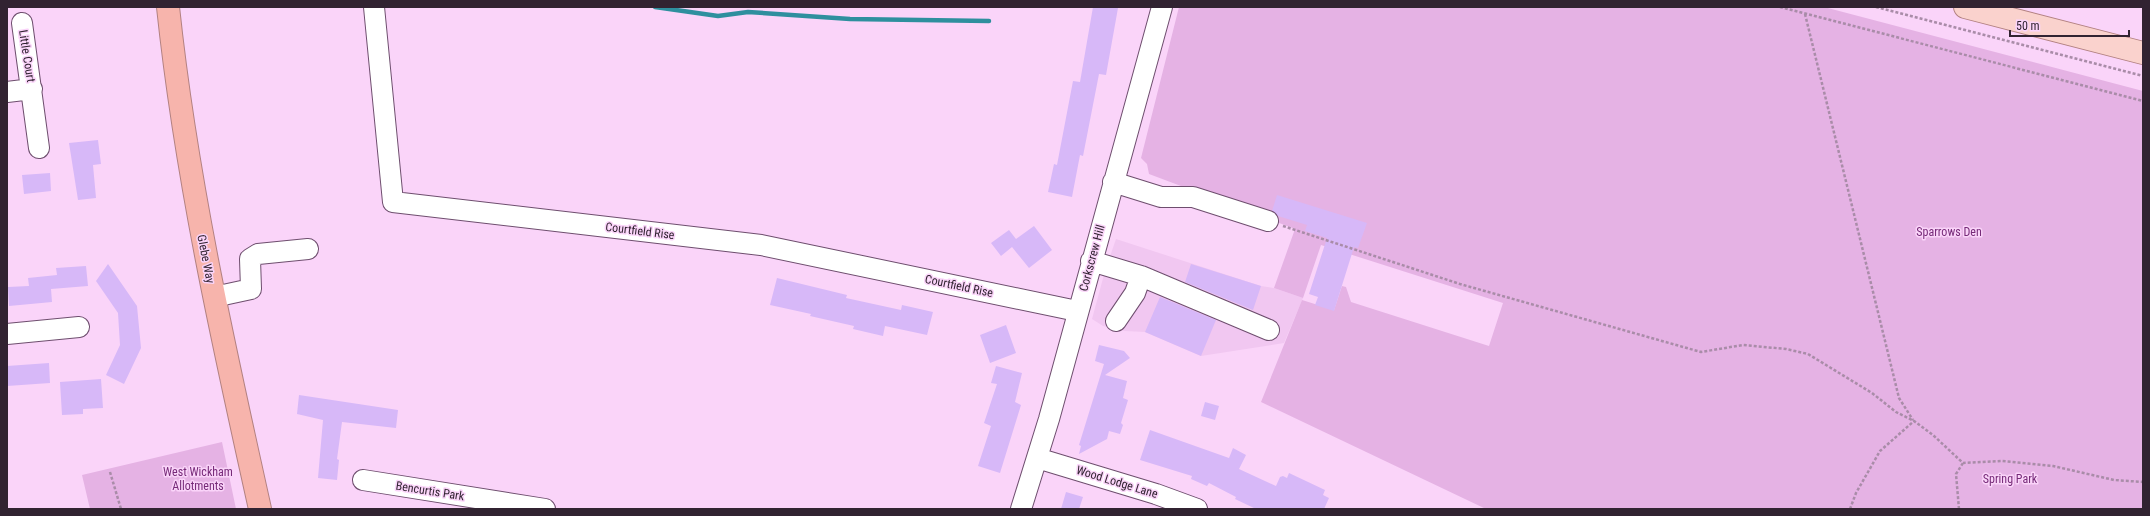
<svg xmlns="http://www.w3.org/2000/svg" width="2150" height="516" font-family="'Roboto Condensed',sans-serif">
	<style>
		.built { fill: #f1c7f1 }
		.green { fill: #e5b2e4 }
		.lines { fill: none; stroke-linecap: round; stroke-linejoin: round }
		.stream { stroke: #2e8f9e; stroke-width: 4.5 }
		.building { fill: #d7b8f8 }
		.minor-casing { stroke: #6e4e6e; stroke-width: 22 }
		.major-casing { stroke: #b28181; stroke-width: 24 }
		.highway-casing { stroke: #b28181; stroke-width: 24 }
		.path { stroke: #a98ca8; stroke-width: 2.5; stroke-dasharray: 3 2; stroke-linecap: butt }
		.minor { stroke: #fff; stroke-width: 20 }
		.major { stroke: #fad2cd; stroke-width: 22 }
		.highway { stroke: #f7b4ac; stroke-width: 22 }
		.labels { text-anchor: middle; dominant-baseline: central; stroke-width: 3; stroke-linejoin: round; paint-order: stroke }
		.street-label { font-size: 12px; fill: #312331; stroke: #fad4f9 }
		.park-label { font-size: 12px; fill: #762a78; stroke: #fad4f9 }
	</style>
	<rect width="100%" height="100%" fill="#fad4f9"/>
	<!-- built -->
	<path class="built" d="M1116,239l145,47 13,2 29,10 -19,45 -83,13 -56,-24 -20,-1 -22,-5 -11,-7 13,-48z"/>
	<!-- green -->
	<path class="green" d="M1179,7h645l319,84v418h-657l-225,-107 41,-102 32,10 8,-24 4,1 5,15 138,44 14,-43 -182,-58 -18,53 -29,-10 21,-59 -146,-55 -2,-10 -6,-6z
		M222,442l14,67h-146l-8,-34z"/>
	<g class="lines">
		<!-- stream -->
		<path class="stream" d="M655,7l63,9 30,-4 102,7 139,2"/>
	</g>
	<!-- building -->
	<path class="building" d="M1093,7l25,1 -12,67 -7,-1 -16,82 -3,-1 -8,42 -24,-5 6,-28 3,1 16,-84 7,1z
		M98,140l3,24 -8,1 3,33 -18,2 -9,-57z
		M50,173l1,18 -27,3 -2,-19z
		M1277,195l90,28 -9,25 -4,-1 -20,64 -19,-6 3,-8 -9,-3 18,-56 -22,-7 2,-6 -29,-9 -6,-5z
		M1034,226l18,24 -23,18 -17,-21 -11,9 -10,-13 18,-13 7,9z
		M108,264l29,42 4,42 -17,36 -18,-9 14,-30 -2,-32 -22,-32z
		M1191,264l70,22 -8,24 -68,-28z
		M86,266l2,20 -37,3 1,13 -43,4 -1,-19 21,-1 -1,-8 29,-3 -1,-7z
		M777,278l70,17 -1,3 55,12 1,-5 31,7 -6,23 -42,-9 -2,10 -30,-7 1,-3 -44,-10 1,-2 -41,-9z
		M1160,297l56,23 -15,36 -56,-24z
		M1006,325l10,28 -26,10 -10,-28z
		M1099,345l25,6 6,7 -25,17 22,6 -4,17 5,2 -7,23 2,2 -3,9 -11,-3 -2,8 -28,15 2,-8 -2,-1 25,-81 -9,-3z
		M49,363l1,20 -43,3v-20z
		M996,366l26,7 -7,29 6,3 -21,68 -22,-7 13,-40 -7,-3 13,-39 -6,-1z
		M101,379l2,29 -20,1v5l-21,1 -2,-33z
		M299,395l99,15 -2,18 -54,-6 -5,37 2,1 -2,20 -19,-2 5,-58 -26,-6z
		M1205,402l14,4 -4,14 -14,-4z
		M1150,430l79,28 4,-10 13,7 -7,14 37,17 4,-9 3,-1 4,2 2,-5 36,17 -2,5 6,3 -5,11h-68l-21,-10 1,-2 -27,-14 -2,3 -16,-7 1,-3 -52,-16z
		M1066,492l17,5 -4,12h-18z"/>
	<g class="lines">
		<!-- minor casing -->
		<g class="minor-casing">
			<path id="minor" d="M374,7l19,195 368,43 316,66
				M22,23l17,125
				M7,92l25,-3
				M1113,182l48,15h32l75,24
				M1091,261l50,15 128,54
				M214,297l37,-8 -1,-30 8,-5 50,-5
				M1116,321l19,-28 6,-17
				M7,334l72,-7
				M1037,458l119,36 41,15
				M363,480l182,29
				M1021,509l28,-90 113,-412"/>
		</g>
		<!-- major casing -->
		<g class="major-casing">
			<path id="major" d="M1965,7l178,46"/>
		</g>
		<!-- highway casing -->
		<g class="highway-casing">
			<path id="highway" d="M168,7c18,170 55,336 92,502"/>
		</g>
		<!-- path -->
		<path class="path" d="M1780,7l363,94
			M1876,7l267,69
			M1805,14l94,384 14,22
			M1283,226l177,58 241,68 42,-7 43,4 22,5 64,39 24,19 18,9 19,14 30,28 39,-2 51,5 61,14 29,2
			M110,472l11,37
			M1850,509l6,-16 24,-42 34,-30
			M1959,509l-3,-35 7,-11"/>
		<!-- minor -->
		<use href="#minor" class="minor"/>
		<!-- major -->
		<use href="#major" class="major"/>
		<!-- highway -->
		<use href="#highway" class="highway"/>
	</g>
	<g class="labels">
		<!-- street labels -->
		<g class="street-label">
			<text transform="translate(27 56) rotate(81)">Little Court</text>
			<text transform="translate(640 231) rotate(7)">Courtfield Rise</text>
			<text transform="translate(1092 258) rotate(-75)">Corkscrew Hill</text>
			<text transform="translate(206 259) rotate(79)">Glebe Way</text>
			<text transform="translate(959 286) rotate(12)">Courtfield Rise</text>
			<text transform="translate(1117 482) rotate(17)">Wood Lodge Lane</text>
			<text transform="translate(430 491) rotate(9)">Bencurtis Park</text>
		</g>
		<!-- park labels -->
		<g class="park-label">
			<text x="1949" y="232">Sparrows Den</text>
			<text x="198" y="472">West Wickham<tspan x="198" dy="14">Allotments</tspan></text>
			<text x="2010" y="479">Spring Park</text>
		</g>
	</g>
	<!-- border -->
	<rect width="2150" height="516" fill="none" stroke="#312331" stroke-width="16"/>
	<!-- scale -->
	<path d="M2010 30v6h119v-6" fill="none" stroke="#312331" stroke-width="2"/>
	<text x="2016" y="30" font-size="12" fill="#312331" stroke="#fad4f9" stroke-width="3" paint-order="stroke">50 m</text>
</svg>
